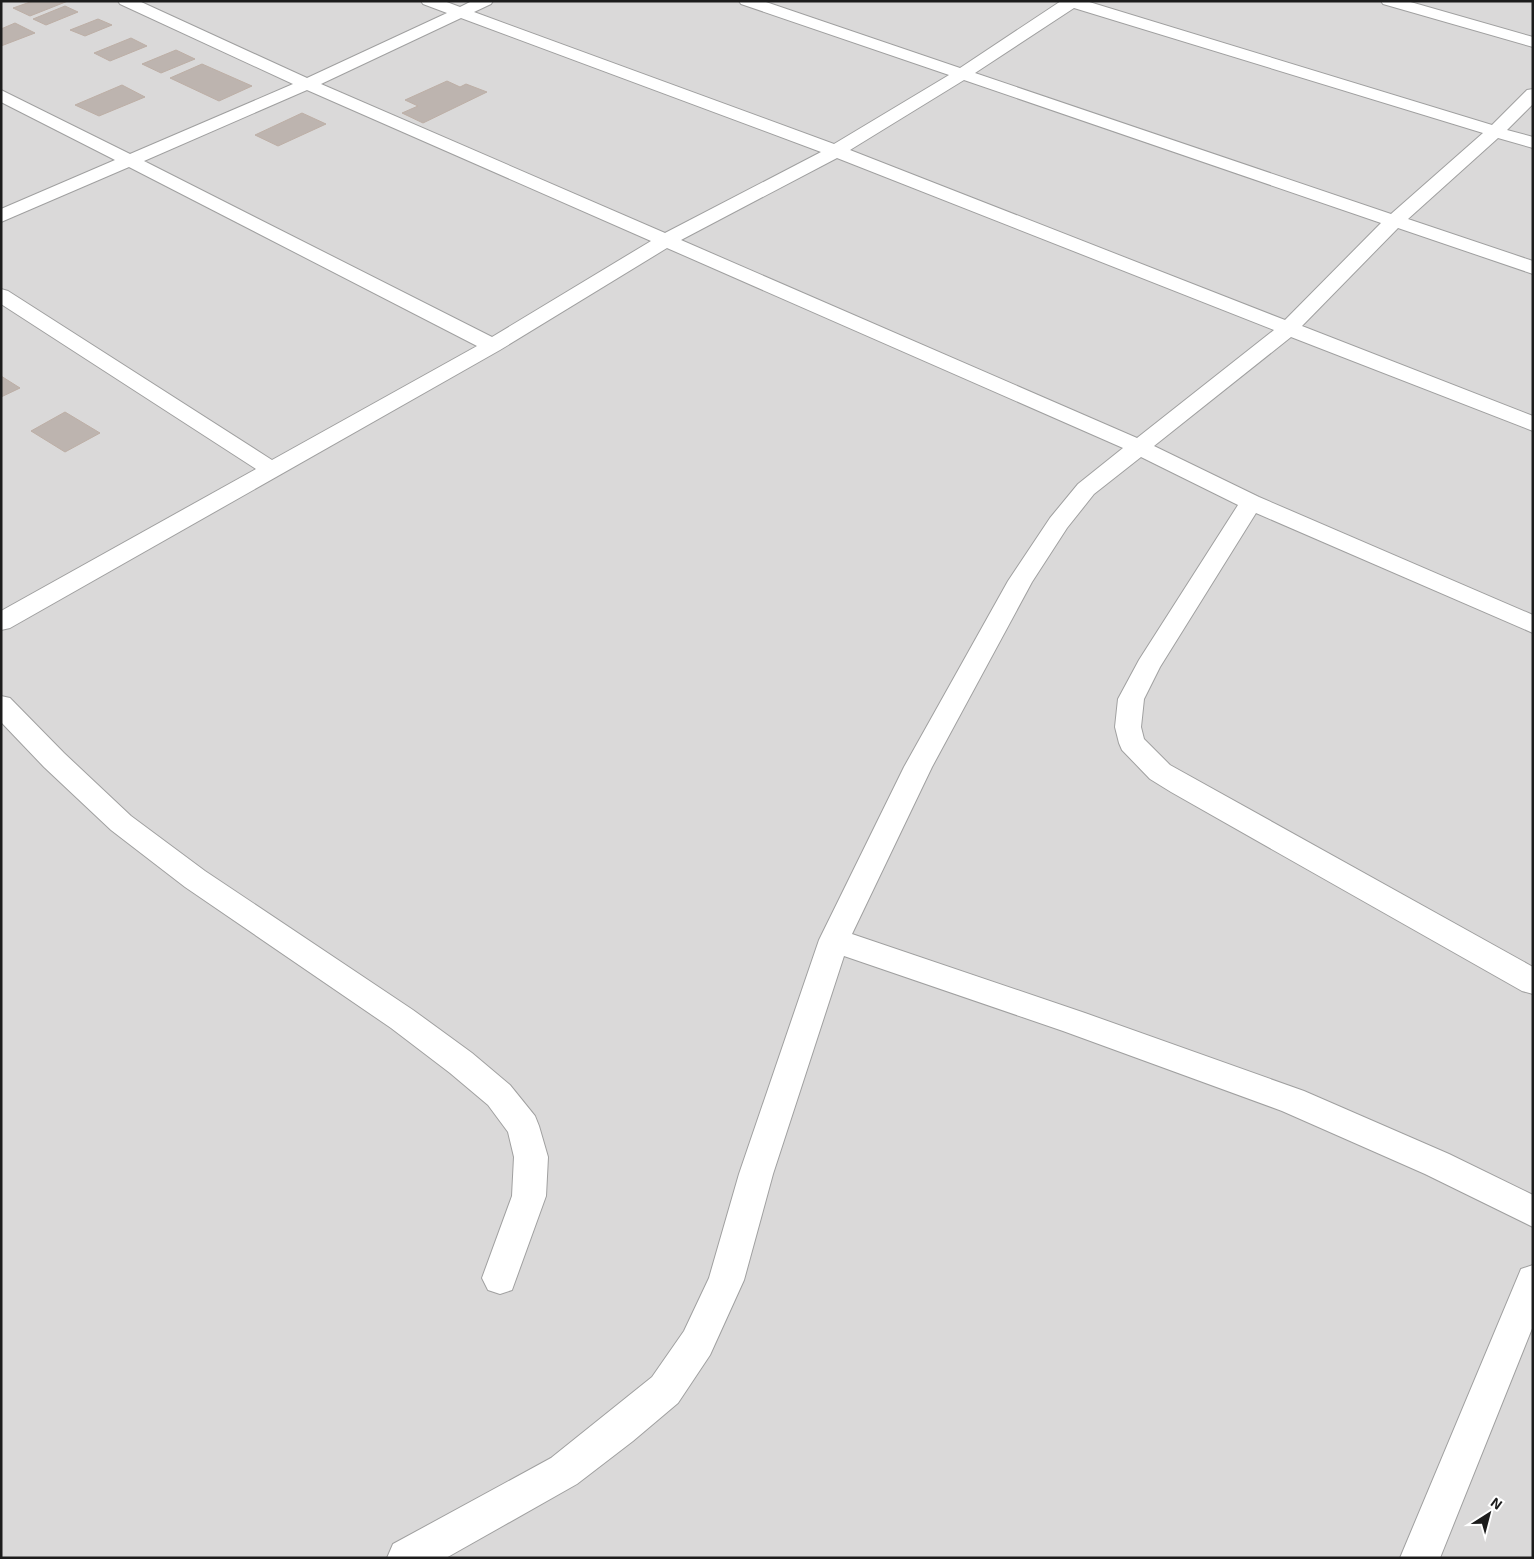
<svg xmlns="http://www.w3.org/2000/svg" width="1534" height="1559" font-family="'Exo 2',sans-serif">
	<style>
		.residential { fill: #dad9d9 }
		.building { fill: #bdb4af; stroke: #bdafa6 }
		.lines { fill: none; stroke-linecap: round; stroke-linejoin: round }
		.minor-casing { stroke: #a0a0a0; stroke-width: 2 }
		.minor { fill: #fff; fill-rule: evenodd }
	</style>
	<rect width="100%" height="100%" fill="#ede9e2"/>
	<!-- residential -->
	<path class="residential" d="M1,1h1532v1557h-1532z"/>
	<!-- building -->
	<path class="building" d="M33,1h35l-38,15 -17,-8z
		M65,6l13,6 -32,13 -13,-6z
		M98,19l14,6 -27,11 -15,-6z
		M15,23l20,10 -34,13v-17z
		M131,38l16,8 -37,15 -16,-8z
		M176,50l19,9 -34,14 -19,-9z
		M202,64l50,22 -33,15 -49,-23z
		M447,81l13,6 6,-3 21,8 -64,31 -21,-10 16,-7 -13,-6z
		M122,85l23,12 -46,19 -24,-11z
		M302,113l24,11 -48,22 -23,-11z
		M1,376l19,12 -19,9z
		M65,412l35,21 -35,19 -34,-21z"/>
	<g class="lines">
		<!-- minor casing -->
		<g class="minor-casing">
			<path id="minor" d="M118,1h21l168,77 140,-65 -24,-9 -2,-3h23l16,6 12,-6h21l-2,3 -17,8 360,132 115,-69 -208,-71 -2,-3h24l197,67 101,-67h25l406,124 35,-35 6,-1v15l-26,26 26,7v11l-35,-10 -90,81 125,42v13l-135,-46 -96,98 231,90v15l-242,-94 -137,109 105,51 274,118v18l-277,-120 -96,154 -16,32 -3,28 3,12 26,26 363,202v27l-11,-3 -351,-199 -21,-13 -28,-29 -3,-7 -4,-16 3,-28 21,-39 99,-155 -97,-48 -47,37 -27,34 -35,54 -100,185 -80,167 233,79 219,78 145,63 84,41v32l-108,-53 -143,-63 -219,-80 -219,-75 -71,218 -29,106 -34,75 -32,48 -45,38 -56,43 -131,74h-59l6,-14 158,-86 101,-81 32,-46 25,-53 30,-104 80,-234 85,-173 104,-186 42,-63 28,-34 45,-36 -456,-200 -167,102 -490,278 -9,2v-19l255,-142 -255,-165v-15l7,2 264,169 205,-114 -348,-179 -128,55v-13l114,-49 -114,-58v-12l129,64 163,-70 -173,-80zM1074,8l409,125 -92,81 -416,-141zM461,18l360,134 -156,81 -344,-149zM964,80l417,143 -96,97 -435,-170zM307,90l344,151 -159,96 -348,-176zM837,158l437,172 -137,108 -456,-198z
				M1381,1h26l126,36v10l-150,-43z
				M1,696l9,2 54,55 67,63 74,55 208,139 59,43 38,32 25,31 4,10 9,31 -2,39 -34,94 -12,4 -12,-4 -6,-12 30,-82 2,-39 -6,-25 -20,-27 -38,-32 -59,-45 -206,-141 -74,-57 -67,-63 -43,-45z
				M1533,1265v61l-93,232h-40l121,-289z"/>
		</g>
		<!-- minor -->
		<use href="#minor" class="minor"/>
	</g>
	<!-- border -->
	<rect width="1534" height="1559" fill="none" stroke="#1c1c1c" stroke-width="5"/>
	<!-- north arrow -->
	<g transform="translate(1489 1514) rotate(36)" stroke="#ffffff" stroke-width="4" paint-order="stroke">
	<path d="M0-4L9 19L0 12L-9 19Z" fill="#1c1c1c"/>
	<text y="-8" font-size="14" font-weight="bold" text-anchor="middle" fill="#1c1c1c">N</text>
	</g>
</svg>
